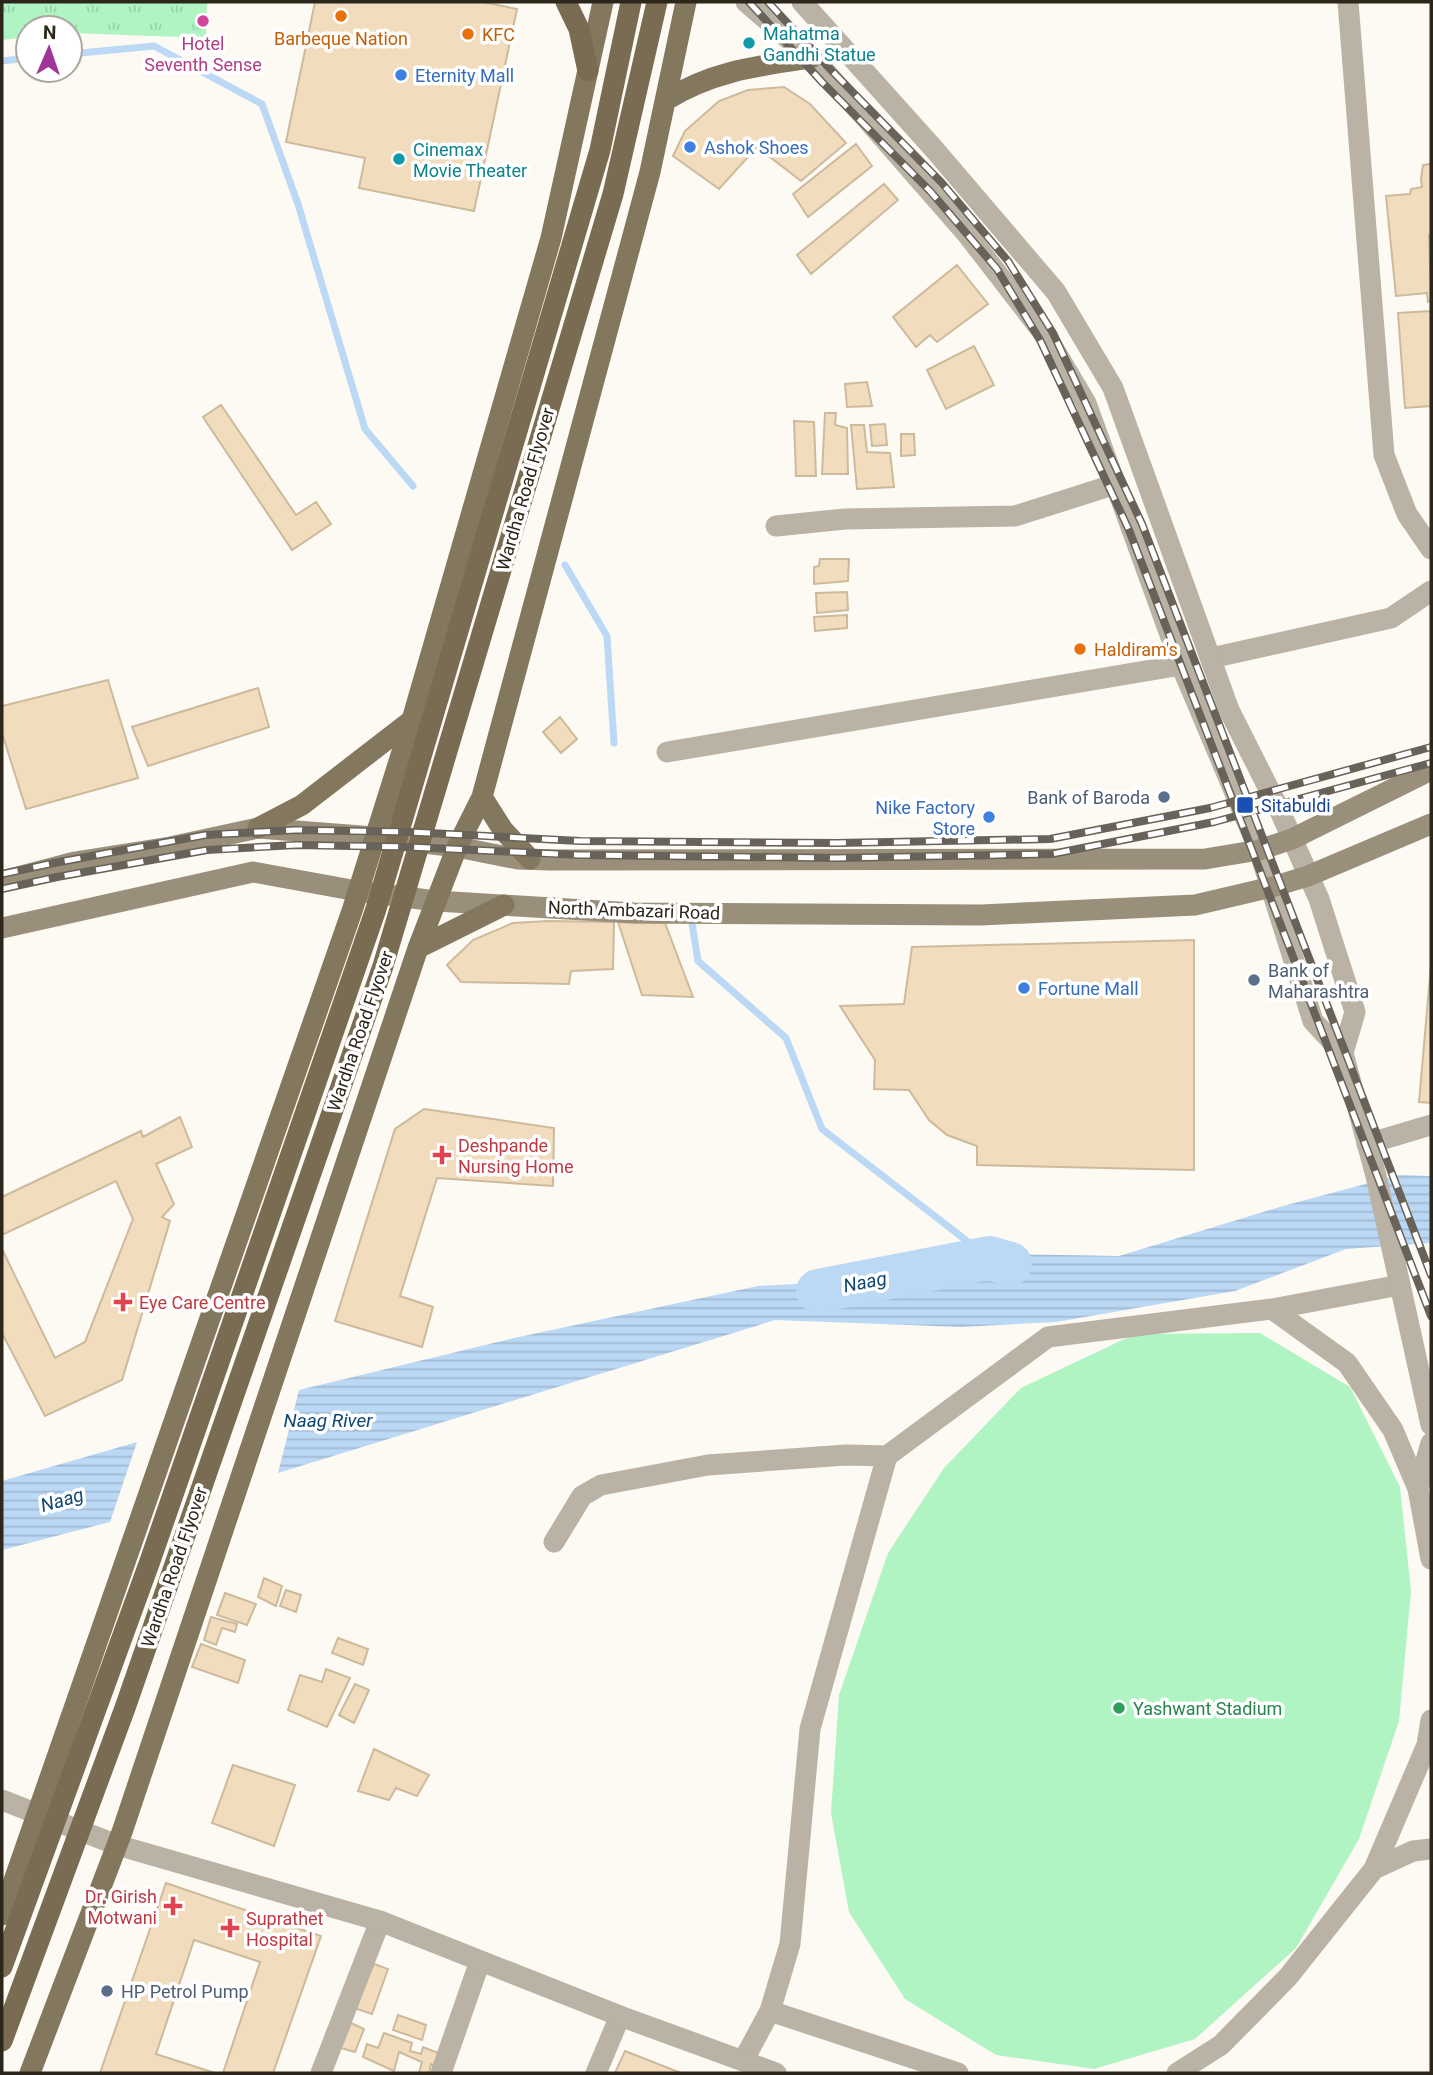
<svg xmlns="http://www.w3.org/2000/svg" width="1433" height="2075" font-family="Roboto,sans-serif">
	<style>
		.park { fill: url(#park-tufts) }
		.pitch { fill: #b0f4c3 }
		.water { fill: url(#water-rules) }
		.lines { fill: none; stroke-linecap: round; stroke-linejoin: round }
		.stream { stroke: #bbd8f4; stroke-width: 7 }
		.river { stroke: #bbd8f4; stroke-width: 44 }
		.building { fill: #f1ddbe; stroke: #cdba9c; stroke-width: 2 }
		.minor { stroke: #b9b2a5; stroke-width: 21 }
		.tertiary { stroke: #b9b2a5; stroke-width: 21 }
		.secondary { stroke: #9a8f7b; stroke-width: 21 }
		.primary { stroke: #83775e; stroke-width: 21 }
		.trunk { stroke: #796c52; stroke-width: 21 }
		.rail-casing { stroke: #686258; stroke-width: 8 }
		.rail { stroke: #fff; stroke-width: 5; stroke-dasharray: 16; stroke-linecap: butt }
		.food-dot { fill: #e8710a; stroke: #fff; stroke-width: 2.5 }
		.hotel-dot { fill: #d1479c; stroke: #fff; stroke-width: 2.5 }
		.culture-dot { fill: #0f9aa8; stroke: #fff; stroke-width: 2.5 }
		.shop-dot { fill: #3f7fe0; stroke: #fff; stroke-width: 2.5 }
		.service-dot { fill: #5c6f8a; stroke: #fff; stroke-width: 2.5 }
		.transit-dot { fill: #1a4fb4; stroke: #fff; stroke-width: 2.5 }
		.health-dot { fill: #e0444e; stroke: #fff; stroke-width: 2.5 }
		.leisure-dot { fill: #2e9e5b; stroke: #fff; stroke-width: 2.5 }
		.labels { text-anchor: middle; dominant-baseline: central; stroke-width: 7; stroke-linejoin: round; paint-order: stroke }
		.culture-label { font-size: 18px; fill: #0d838f; stroke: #fff; text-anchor: start }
		.food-label { font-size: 18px; fill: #c56008; stroke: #fff; text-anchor: start }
		.hotel-label { font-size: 18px; fill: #b23c85; stroke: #fff }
		.shop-label { font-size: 18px; fill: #366cbe; stroke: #fff; text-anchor: start }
		.street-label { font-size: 18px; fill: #2d261a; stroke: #fff }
		.service-label { font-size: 18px; fill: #4e5e75; stroke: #fff; text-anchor: start }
		.transit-label { font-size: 18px; fill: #164399; stroke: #fff; text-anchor: start }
		.health-label { font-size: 18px; fill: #be3a42; stroke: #fff; text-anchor: start }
		.leisure-label { font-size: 18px; fill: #27864d; stroke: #fff; text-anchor: start }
		.water-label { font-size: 19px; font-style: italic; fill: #104773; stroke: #fff }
	</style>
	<defs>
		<pattern id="park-tufts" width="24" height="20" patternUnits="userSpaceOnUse" patternTransform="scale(1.75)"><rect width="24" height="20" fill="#b0f4c3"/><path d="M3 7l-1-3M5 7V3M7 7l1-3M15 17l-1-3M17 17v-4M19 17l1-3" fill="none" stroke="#98d1a7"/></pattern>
		<pattern id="water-rules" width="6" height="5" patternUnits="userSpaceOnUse" patternTransform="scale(1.75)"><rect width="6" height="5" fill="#bbd8f4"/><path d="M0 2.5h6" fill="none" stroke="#a1b9d1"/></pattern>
	</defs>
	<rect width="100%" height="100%" fill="#fdfaf3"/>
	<!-- park -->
	<path class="park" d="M2,2h205l-1,36 -136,-5v-5h-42v9l-26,3z"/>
	<!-- pitch -->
	<path class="pitch" d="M1260,1333l90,54 50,100 11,104 -12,130 -40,118 -63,109 -101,91 -101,30 -98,-14 -91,-56 -56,-87 -18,-99 8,-118 49,-142 56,-85 77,-80 114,-54z"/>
	<!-- water -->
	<path class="water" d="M1399,1175l32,1v67l-85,6 -111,42 -179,31 -95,5 -186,-7 -497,153 21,-83 215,-52 244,-52 139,-7 102,-25 120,2 164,-50z
		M137,1442l-27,80 -108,28v-69z"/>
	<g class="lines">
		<!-- stream -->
		<path class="stream" d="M70,54l84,-8 108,58 36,100 67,225 48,57
			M2,61l26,-3
			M565,565l42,71 7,107
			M692,923l6,38 88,77 36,91 167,129"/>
		<!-- river -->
		<path class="river" d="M818,1291l171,-33 21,6"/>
	</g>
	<!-- building -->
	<path class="building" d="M315,2h168l34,7 -43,202 -115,-23 6,-30 -79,-16z
		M784,87l26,17 36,39 -45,38 -44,-34 -38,42 -46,-33 12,-25 34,-30 29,-11z
		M856,144l16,22 -64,51 -15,-23z
		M1431,164v71h-2l2,66 -3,1 -1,-9 -31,3 -10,-100 24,-2 1,-5 11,-2 -1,-8 2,-14z
		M884,184l14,16 -87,74 -14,-19z
		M957,265l31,39 -51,38 -7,-7 -14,12 -23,-30z
		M1431,311v95l-26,2 -7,-95z
		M974,346l20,39 -48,24 -19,-39z
		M867,382l5,24 -25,1 -2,-23z
		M221,405l75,110 20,-13 15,22 -39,26 -89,-133z
		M825,413h11l-1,12 12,3 1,46h-26z
		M794,421l20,1 2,54h-20z
		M885,424l2,21 -15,1 -2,-21z
		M851,425h13l3,27 23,1 4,34 -37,2z
		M901,434h13l1,21 -14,1z
		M820,559h29l-1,22 -34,3v-17l5,-1z
		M847,592l1,18 -31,3 -1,-20z
		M847,615v13l-32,3 -1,-14z
		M108,680l30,98 -112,31 -24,-76v-27z
		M258,688l11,39 -121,39 -16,-39z
		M560,717l17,22 -16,14 -18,-21z
		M548,921l66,1 -1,47 -42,2 -2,13 -108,-2 -14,-17 26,-25 40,-17z
		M618,922l47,1 28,74 -51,-2z
		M1194,940v230l-217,-5v-19l-30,-11 -18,-15 -20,-30 -35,-1 1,-29 -35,-54 64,-2 8,-57z
		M1431,965v138l-12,-1z
		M424,1109l130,19 -1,58 -116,-8 -37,118 33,11 -11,40 -87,-26 60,-192z
		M180,1117l12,30 -36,17 18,40 -12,13 8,4 -48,159 -77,36 -43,-83v-84l53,109 30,-16 48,-123 -17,-38 -114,54v-38l139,-66 2,6z
		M264,1578l18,8 -6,20 -18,-9z
		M286,1590l15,5 -5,17 -16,-6z
		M225,1593l31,11 -9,21 -30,-10z
		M211,1617l26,7 -2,8 -13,-4 -6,17 -12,-5z
		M338,1638l30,11 -5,16 -31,-12z
		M201,1644l44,16 -7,23 -46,-16z
		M326,1669l24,9 -23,49 -39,-17 12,-35 22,7z
		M355,1684l14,6 -15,33 -15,-8z
		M374,1749l55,26 -12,21 -21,-8 -7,12 -31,-9z
		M233,1765l62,20 -21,61 -62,-23z
		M166,1883l155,53 -48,137h-50l37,-111 -66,-22 -38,114 59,19h-115z
		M374,1964l14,5 -16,45 -18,-6z
		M398,2015l28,10 -4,15 -29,-10z
		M351,2023l13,6 -9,23 -14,-4z
		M384,2033l28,10 -2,8 11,3 2,-7 18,7 -4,12 -6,-2 -2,9h-10l3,-11 -23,-10 -5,19 -31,-14 4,-13 11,4z
		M625,2051l56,22h-66z"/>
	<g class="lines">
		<!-- minor -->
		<path class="minor" d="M1348,2l36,453 23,59 24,35
			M776,526l69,-7 170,-3 101,-32
			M1211,658l180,-40 40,-27
			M667,752l514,-87
			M1367,1144l64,-19
			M1272,1309l75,54 46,67 25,59 13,-46
			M1418,1489l13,70
			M554,1542l28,-46 19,-11 107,-20 138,-10 41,1
			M1374,1869l53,-124 4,-25
			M770,2011l188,62
			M743,2061l27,-50 20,-67 20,-215 77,-273 161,-119 224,-28 128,-24
			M321,2073l59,-152
			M441,2073l39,-112
			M596,2073l24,-57
			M1177,2073l44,-28 67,-68 86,-108 39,-18 18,-2"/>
		<!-- tertiary -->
		<path class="tertiary" d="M746,2l77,67 144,165 81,105 38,64 95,262 78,185 54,171 30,32 33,123 55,249
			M802,2l132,147 122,143 57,96 116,322 50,99 40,90 36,113 -12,41
			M2,1800l115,45 263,76 240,95 156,57"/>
		<!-- secondary -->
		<path class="secondary" d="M2,881l73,-19 95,-15 88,-19 116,9 83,10 61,12 32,1 655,-1 54,-9 33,-11 139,-69
			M2,928l251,-56 104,19 79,10 198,12 347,2 214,-10 77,-18 36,-11 123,-52"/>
		<!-- primary -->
		<path class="primary" d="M666,100c47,-29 91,-34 145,-42
			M482,797l21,33 27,29
			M258,828l44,-23 110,-85
			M418,948l86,-43
			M2,1915l351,-1007 59,-188 139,-482 52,-236
			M30,2073l92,-241 296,-884 39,-101 25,-50 168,-625 36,-170"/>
		<!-- trunk -->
		<path class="trunk" d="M566,2l13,27 9,42
			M2,1967l148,-406 226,-652 224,-759 31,-148
			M2,2041l123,-333 258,-742 230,-772 44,-192"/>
		<!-- rail casing -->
		<g class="rail-casing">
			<path id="rail" d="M749,2l73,80 108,109 67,78 43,71 89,190 302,786
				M768,2l64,69 109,111 67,79 45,72 89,191 289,751
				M2,874l52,-11 151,-28 90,-5 115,2 170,9 257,2 213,-4 160,-31 221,-61
				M2,889l55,-12 150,-27 89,-5 114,2 170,8 257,3 215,-4 162,-32 217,-59"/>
		</g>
		<!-- rail -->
		<use href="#rail" class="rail"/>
	</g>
	<!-- markers -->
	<g class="food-dot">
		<circle cx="341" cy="16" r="7"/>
		<circle cx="468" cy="34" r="7"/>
		<circle cx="1080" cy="649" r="7"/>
	</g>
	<circle class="hotel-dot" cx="203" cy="21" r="7"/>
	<g class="culture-dot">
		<circle cx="749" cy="43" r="7"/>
		<circle cx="399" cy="159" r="7"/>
	</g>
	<g class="shop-dot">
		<circle cx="401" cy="75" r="7"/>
		<circle cx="690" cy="147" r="7"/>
		<circle cx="989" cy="817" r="7"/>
		<circle cx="1024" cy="988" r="7"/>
	</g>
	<g class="service-dot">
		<circle cx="1164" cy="797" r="7"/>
		<circle cx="1254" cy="980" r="7"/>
		<circle cx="107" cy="1991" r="7"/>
	</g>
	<rect class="transit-dot" x="1236" y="796" width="18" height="18" rx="3.5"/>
	<g class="health-dot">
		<path d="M438.5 1144.5h7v7h7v7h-7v7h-7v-7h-7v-7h7z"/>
		<path d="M119.5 1291.5h7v7h7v7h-7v7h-7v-7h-7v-7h7z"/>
		<path d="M169.5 1895.5h7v7h7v7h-7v7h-7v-7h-7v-7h7z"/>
		<path d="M226.5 1917.5h7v7h7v7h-7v7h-7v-7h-7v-7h7z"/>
	</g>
	<circle class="leisure-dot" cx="1119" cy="1708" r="7"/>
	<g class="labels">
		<!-- culture labels -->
		<g class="culture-label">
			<text x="763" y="33">Mahatma<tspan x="763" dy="21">Gandhi Statue</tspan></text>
			<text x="413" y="149">Cinemax<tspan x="413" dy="21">Movie Theater</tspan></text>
		</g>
		<!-- food labels -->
		<g class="food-label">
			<text x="482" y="34">KFC</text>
			<text x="341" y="38" text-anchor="middle">Barbeque Nation</text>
			<text x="1094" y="649">Haldiram's</text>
		</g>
		<!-- hotel labels -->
		<g class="hotel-label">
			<text x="203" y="43">Hotel<tspan x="203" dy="21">Seventh Sense</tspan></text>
		</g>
		<!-- shop labels -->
		<g class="shop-label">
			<text x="415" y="75">Eternity Mall</text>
			<text x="704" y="147">Ashok Shoes</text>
			<text x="975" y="807" text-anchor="end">Nike Factory<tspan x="975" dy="21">Store</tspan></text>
			<text x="1038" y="988">Fortune Mall</text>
		</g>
		<!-- street labels -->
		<g class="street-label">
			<text transform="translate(525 489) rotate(-74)">Wardha Road Flyover</text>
			<text transform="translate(634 910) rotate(2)">North Ambazari Road</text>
			<text transform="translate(360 1031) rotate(-71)">Wardha Road Flyover</text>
			<text transform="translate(174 1567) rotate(-71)">Wardha Road Flyover</text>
		</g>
		<!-- service labels -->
		<g class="service-label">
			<text x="1150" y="797" text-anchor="end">Bank of Baroda</text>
			<text x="1268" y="970">Bank of<tspan x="1268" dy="21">Maharashtra</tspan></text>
			<text x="121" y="1991">HP Petrol Pump</text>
		</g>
		<!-- transit labels -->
		<g class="transit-label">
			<text x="1261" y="805">Sitabuldi</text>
		</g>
		<!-- health labels -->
		<g class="health-label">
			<text x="458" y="1145">Deshpande<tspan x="458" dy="21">Nursing Home</tspan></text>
			<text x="139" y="1302">Eye Care Centre</text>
			<text x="157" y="1896" text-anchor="end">Dr. Girish<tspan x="157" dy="21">Motwani</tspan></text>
			<text x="246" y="1918">Suprathet<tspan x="246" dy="21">Hospital</tspan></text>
		</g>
		<!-- leisure labels -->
		<g class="leisure-label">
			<text x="1133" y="1708">Yashwant Stadium</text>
		</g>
		<!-- water labels -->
		<g class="water-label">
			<text transform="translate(865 1282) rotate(-11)">Naag</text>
			<text x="328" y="1420">Naag River</text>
			<text transform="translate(62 1500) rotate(-16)">Naag</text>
		</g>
	</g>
	<!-- border -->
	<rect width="1433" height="2075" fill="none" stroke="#2d261a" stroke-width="7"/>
	<!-- north arrow -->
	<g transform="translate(49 49) rotate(2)"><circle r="33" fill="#ffffff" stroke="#aba8a3" stroke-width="2"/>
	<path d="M0-5L12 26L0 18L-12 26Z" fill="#9f3597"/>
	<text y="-10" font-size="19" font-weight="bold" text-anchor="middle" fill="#2d261a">N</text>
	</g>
</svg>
